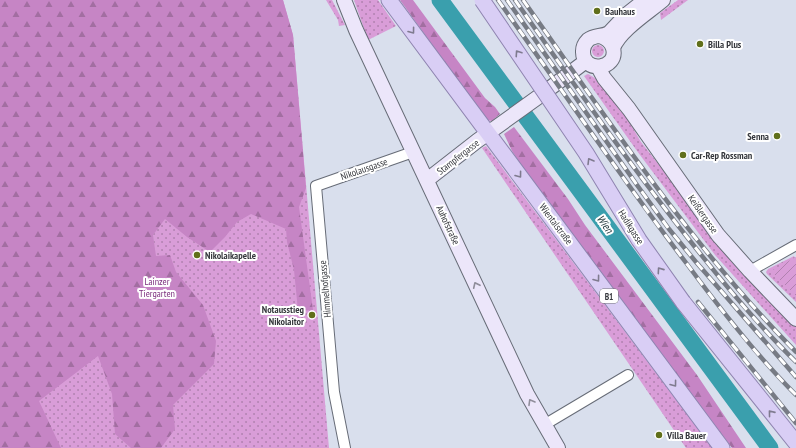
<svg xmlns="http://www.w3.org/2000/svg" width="796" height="448" font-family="'PT Sans Narrow',sans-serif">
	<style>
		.grass { fill: url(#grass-dots) }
		.forest { fill: url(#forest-firs) }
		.garden { fill: url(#garden-furrows) }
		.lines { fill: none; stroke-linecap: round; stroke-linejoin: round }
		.river { stroke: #3a9fad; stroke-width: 17 }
		.street-casing { stroke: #676c77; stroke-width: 12 }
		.secondary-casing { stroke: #676c77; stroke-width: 16 }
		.primary-casing { stroke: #8f84b0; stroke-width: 17 }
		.street { stroke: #fff; stroke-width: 10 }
		.secondary { stroke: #ece6fa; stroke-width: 14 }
		.primary { stroke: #d9cef5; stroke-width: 15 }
		.rail-casing { stroke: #777b84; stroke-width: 4.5 }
		.rail { stroke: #fff; stroke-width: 3; stroke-dasharray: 9; stroke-linecap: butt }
		.primary-bridge-casing { stroke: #8f84b0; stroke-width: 17; stroke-linecap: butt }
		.primary-bridge { stroke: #d9cef5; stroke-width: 15 }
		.oneway { stroke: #7f7b8f }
		.oneway2 { stroke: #908e9b }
		.poi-dot { fill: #606f1a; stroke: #fff; stroke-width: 1.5 }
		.labels { text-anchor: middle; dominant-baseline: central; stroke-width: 4; stroke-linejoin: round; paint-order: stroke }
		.shield { fill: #fff; stroke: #727376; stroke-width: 1 }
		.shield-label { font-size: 9px; font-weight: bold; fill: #35373c }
		.poi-label { font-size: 10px; font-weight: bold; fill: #35373c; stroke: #fff; text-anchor: start }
		.street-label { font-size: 10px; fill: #35373c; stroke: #fff }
		.park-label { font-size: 10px; fill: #7c2f7e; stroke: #fff }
		.water-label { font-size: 11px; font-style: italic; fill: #21373b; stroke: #fff }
	</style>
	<defs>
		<pattern id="grass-dots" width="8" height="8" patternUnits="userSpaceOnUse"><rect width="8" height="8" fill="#d99dd8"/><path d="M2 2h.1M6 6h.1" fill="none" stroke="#b181b0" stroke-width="1.8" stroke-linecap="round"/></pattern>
		<pattern id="forest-firs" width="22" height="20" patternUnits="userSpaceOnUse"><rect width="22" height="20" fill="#c685c5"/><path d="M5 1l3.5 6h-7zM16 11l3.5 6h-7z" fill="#a26ea1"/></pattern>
		<pattern id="garden-furrows" width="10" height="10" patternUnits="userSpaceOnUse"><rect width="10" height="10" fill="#d99dd8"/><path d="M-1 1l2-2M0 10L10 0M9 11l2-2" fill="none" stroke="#b181b0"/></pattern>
	</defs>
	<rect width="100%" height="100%" fill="#d9dfed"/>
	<!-- grass -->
	<path class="grass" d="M0,0h283l10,35 36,413h-329z
		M326,0h6l13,25 -6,1 -1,-6z
		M354,0h24l18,26 -28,14z
		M678,0h10l-27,20 -1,-7z
		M592 51a6 6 0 1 1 12 0a6 6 0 1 1-12 0Z
		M588,74c16,8 23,23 33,38l2,-1 18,31 30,38 50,69 11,13 22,22 14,16 28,26v19l-81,-90 -78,-104 -53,-75z
		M486,146l226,302h-26l-204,-300z
		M794,256l1,2 1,-1v45l-29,-28 -1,-2 2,-3z"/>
	<!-- forest -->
	<path class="forest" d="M0,0h283l10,35 13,153 -7,19 14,103 -15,1 -4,-41 -7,-28 -1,-13 -35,-15 -14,8 -12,15 -15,15 -23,-15 -22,-18 -12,16 3,21 14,-1 6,17 27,33 13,36 -2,23 -41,41 2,24 -14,19h-30l-16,-14 -3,-40 -14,-38 -59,45 22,47h-61z
		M400,0h13l72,98 10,9 5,7 -8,7 -6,-1z
		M514,127l54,72 17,26 112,150 49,73h-14l-196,-260 -24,-37 -8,-17z"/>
	<!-- garden -->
	<path class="garden" d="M796,257v39l-25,-25z"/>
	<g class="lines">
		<!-- river -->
		<path class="river" d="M440,0l330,448"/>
		<!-- street casing -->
		<g class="street-casing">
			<path id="street" d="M750,271l46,-26
				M544,425l84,-50
				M345,448l-11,-56 -18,-206 97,-34"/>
		</g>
		<!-- secondary casing -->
		<g class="secondary-casing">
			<path id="secondary" d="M344,0l12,30 171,364 31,54
				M600,36c6,2 11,5 13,12 6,22 -31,26 -30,3 0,-4 2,-8 5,-11 6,-5 14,-3 21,-7l17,-18 19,-15
				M613,48c7,-18 36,-36 50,-48
				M598,67l6,11 25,31 89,126 32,36 46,48
				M427,180l50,-39 64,-46 45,-34"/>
		</g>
		<!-- primary casing -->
		<g class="primary-casing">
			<path id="primary" d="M389,0l333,448
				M683,302l113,141"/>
		</g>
		<!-- street -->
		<use href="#street" class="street"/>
		<!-- secondary -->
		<use href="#secondary" class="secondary"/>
		<!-- primary -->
		<use href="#primary" class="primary"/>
		<!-- rail casing -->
		<g class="rail-casing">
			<path id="rail" d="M498,0c63,88 123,178 189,264 34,46 69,91 109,131
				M507,0l130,185 32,44 27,33 100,115
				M515,0c57,81 114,164 176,242 33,42 67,83 105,120
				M523,0c86,121 168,246 273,352
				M698,302l98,121"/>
		</g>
		<!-- rail -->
		<use href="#rail" class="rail"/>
		<!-- primary-bridge casing -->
		<g class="primary-bridge-casing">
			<path id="primary-bridge" d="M482,0l104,153 53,87 44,62"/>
		</g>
		<!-- primary-bridge -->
		<use href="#primary-bridge" class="primary-bridge"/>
	</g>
	<!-- one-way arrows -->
	<defs><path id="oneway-chevron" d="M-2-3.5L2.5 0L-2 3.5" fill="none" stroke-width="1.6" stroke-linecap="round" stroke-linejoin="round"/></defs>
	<g class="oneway">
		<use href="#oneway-chevron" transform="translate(412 31) rotate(53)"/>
		<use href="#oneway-chevron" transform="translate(518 53) rotate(-124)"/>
		<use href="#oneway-chevron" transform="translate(590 161) rotate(-121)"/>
		<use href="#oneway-chevron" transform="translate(519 175) rotate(53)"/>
		<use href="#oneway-chevron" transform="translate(660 270) rotate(-125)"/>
		<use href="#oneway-chevron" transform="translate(597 279) rotate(53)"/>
		<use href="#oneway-chevron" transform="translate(674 384) rotate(53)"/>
		<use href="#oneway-chevron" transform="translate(771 413) rotate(-129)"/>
	</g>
	<g class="oneway2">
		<use href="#oneway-chevron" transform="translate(476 285) rotate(-115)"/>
		<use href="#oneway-chevron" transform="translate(531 402) rotate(-120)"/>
	</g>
	<!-- markers -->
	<g class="poi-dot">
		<circle cx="597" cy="11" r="4"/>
		<circle cx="700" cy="44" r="4"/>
		<circle cx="777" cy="136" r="4"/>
		<circle cx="683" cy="155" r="4"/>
		<circle cx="197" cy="255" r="4"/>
		<circle cx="312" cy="315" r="4"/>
		<circle cx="659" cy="435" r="4"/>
	</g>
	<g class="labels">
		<!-- shield labels -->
		<rect class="shield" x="600" y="289" width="18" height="14" rx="3"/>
		<g class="shield-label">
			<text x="609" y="296">B1</text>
		</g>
		<!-- poi labels -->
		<g class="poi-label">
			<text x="605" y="11">Bauhaus</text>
			<text x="708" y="44">Billa Plus</text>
			<text x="769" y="136" text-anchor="end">Senna</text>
			<text x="691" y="155">Car-Rep Rossman</text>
			<text x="205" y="255">Nikolaikapelle</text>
			<text x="304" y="309" text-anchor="end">Notausstieg<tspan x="304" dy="12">Nikolaitor</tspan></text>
			<text x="667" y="435">Villa Bauer</text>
		</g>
		<!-- street labels -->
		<g class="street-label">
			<text transform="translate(458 157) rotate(-38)">Stampfergasse</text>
			<text transform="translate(364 169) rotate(-19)">Nikolausgasse</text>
			<text transform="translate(703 214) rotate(55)">Keißlergasse</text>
			<text transform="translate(556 224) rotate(53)">Wientalstraße</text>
			<text transform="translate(448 225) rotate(65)">Auhofstraße</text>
			<text transform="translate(631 227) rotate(58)">Hadikgasse</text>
			<text transform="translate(325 289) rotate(-95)">Himmelhofgasse</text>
		</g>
		<!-- park labels -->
		<g class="park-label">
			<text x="157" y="281">Lainzer<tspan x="157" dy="12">Tiergarten</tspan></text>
		</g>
		<!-- water labels -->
		<g class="water-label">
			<text transform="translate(605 224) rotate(54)">Wien</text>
		</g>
	</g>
</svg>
